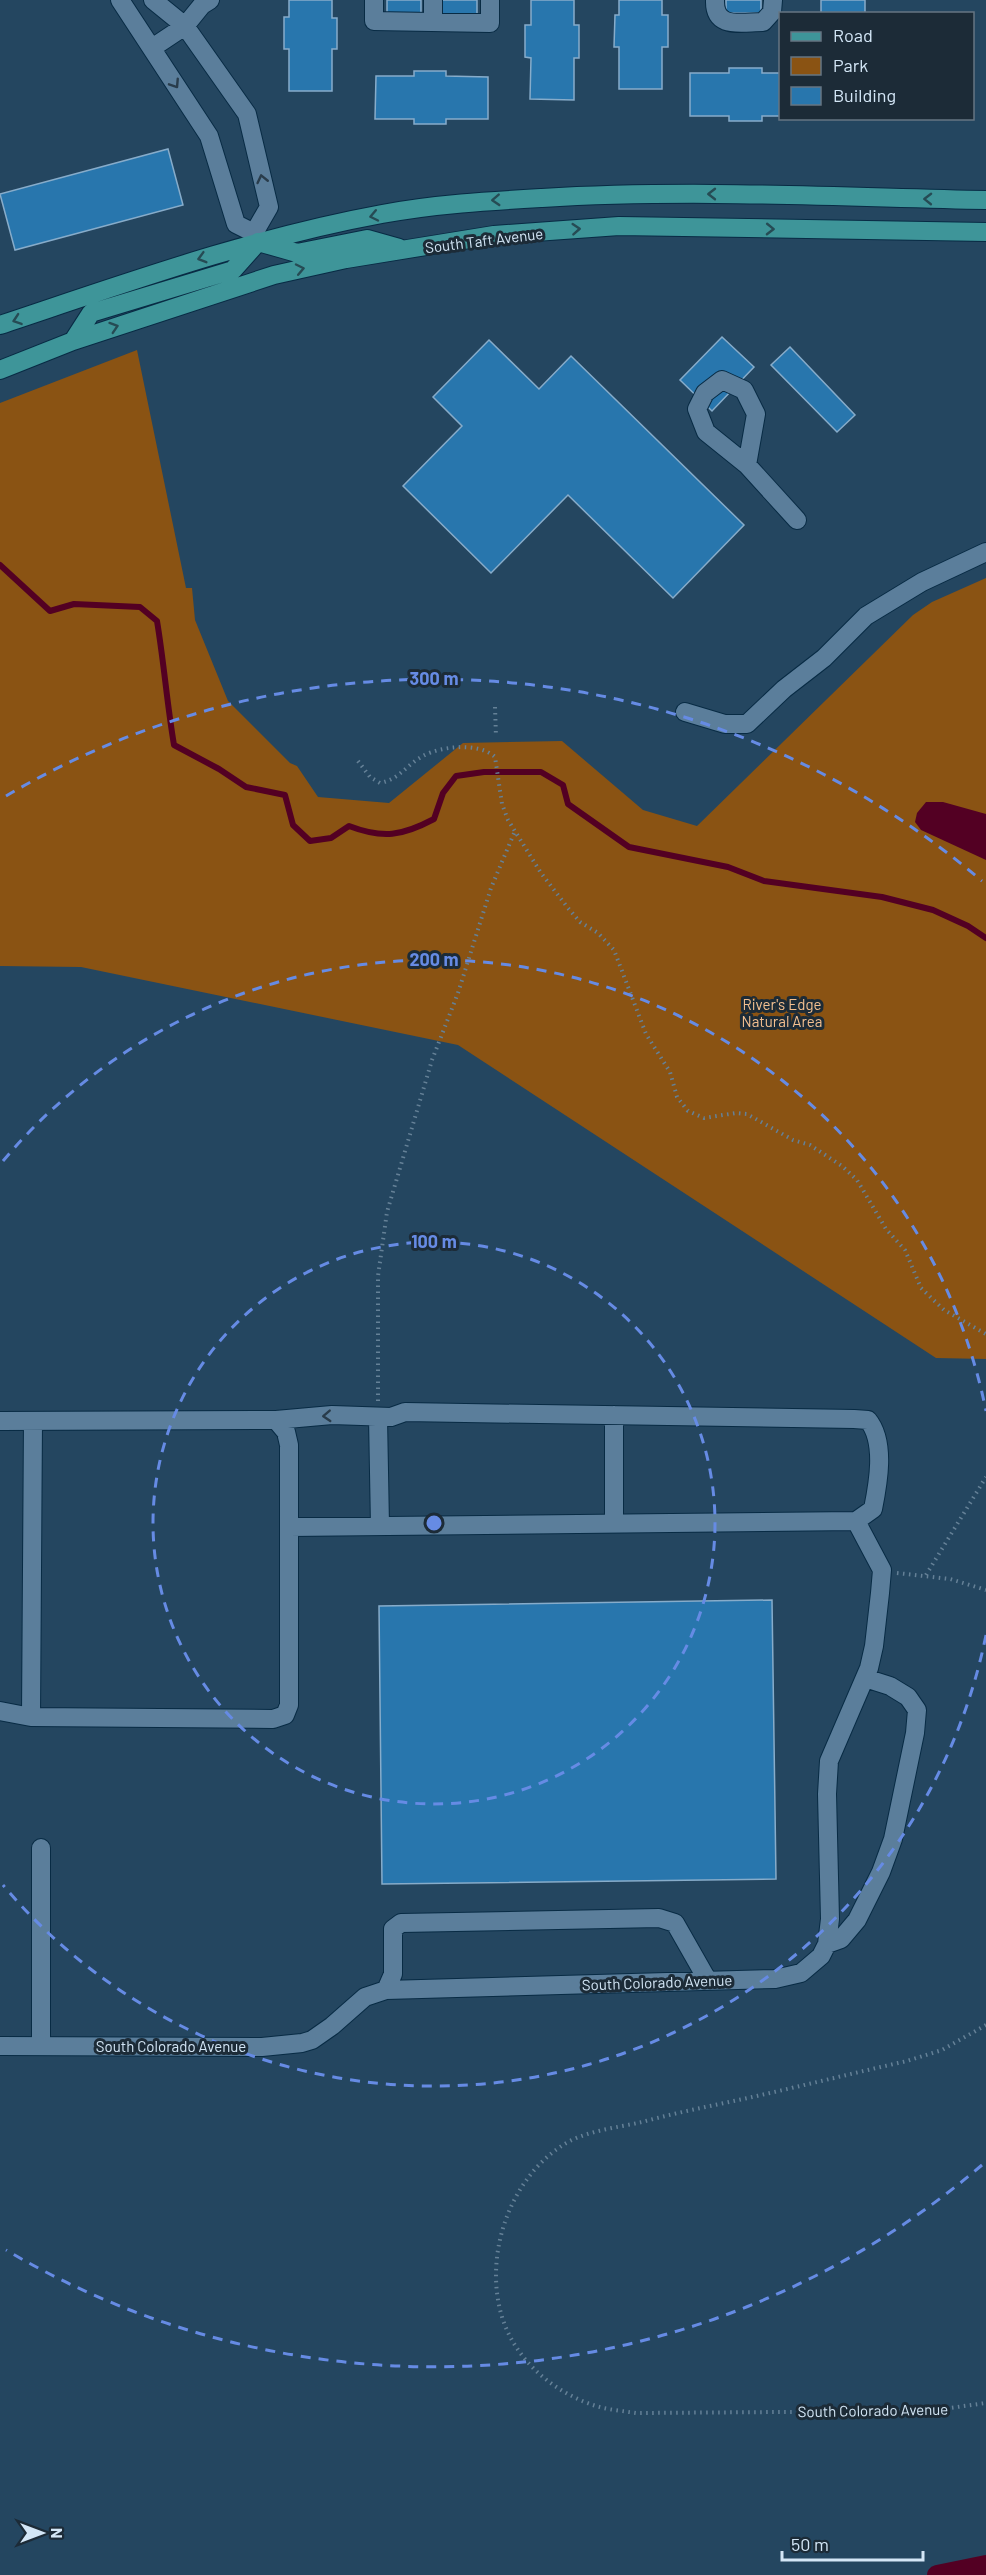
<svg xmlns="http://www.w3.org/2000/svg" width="986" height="2575" font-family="Barlow,sans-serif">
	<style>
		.green { fill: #8a5313 }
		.water { fill: #530023 }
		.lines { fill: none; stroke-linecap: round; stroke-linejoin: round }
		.stream { stroke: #530023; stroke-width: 6 }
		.canal { stroke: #530023; stroke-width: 20 }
		.building { fill: #2876ad; stroke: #87acca; stroke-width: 1.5 }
		.minor-casing { stroke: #082b44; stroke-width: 20 }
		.major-casing { stroke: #082b44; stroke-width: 20 }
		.path { stroke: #658197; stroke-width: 4; stroke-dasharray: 1.5 4.5; stroke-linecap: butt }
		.minor { stroke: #5b7e9b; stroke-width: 18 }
		.major { stroke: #3e9599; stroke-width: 18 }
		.oneway { stroke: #293c4b }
		.oneway2 { stroke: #264b54 }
		.ring { fill: none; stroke: #668be4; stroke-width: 3; stroke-dasharray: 10 8 }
		.labels { text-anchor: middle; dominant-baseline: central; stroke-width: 6; stroke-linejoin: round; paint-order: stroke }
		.street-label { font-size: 15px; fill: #d3e6f6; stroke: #1c2b37 }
		.park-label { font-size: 15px; fill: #f4c090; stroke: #1c2b37 }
		.centre { fill: #668be4; stroke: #1c2b37; stroke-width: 3 }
		.ring-label { font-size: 18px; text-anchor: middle; font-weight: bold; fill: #668be4; stroke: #1c2b37; stroke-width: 6; stroke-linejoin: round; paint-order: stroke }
	</style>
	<rect width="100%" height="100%" fill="#244660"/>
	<!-- green -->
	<path class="green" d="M137,350l49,238h6l3,32 33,81 62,62 7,3 21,31 71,6 74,-60 99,-2 81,69 54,16 216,-211 19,-13 54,-24v781l-50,-1 -478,-313 -377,-78 -81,-1v-563z"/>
	<!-- water -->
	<path class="water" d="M926,802h17l43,12v46l-65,-30 -6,-8 2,-9z"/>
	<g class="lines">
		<!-- stream -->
		<path class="stream" d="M0,565l50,46 24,-7 66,3 17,14c7,42 10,83 17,124l45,24 27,18 39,8 8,30 17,16 21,-3 18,-12c34,13 53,10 85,-7l9,-26 13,-17 28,-4h57l22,13 5,19 61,43 99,20 36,14 118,16 51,13 35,16 18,12"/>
		<!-- canal -->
		<path class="canal" d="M937,2575l49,-10"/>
	</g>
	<!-- building -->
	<path class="building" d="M289,0h43v18h5v31h-5v42h-43v-42h-5v-32h5z
		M387,0h34v14l-34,-1z
		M442,0h35v14h-35z
		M531,0h43v25h5v33h-5v42l-44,-1 1,-41 -6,-1v-32h6z
		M619,0h43v15h6v32h-6v42h-43v-42h-5l1,-32h4z
		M726,0h35v13h-35z
		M821,0h44v14h-44z
		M729,68h33v5h18v43h-18v5h-33v-5h-39v-43h39z
		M414,71h32v5l42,1v42h-42v5h-32v-5h-39l1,-43h38z
		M168,149l15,56 -168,45 -15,-56z
		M722,337l32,30 -42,44 -32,-31z
		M489,340l50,49 32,-33 173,169 -71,73 -105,-103 -77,78 -88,-87 59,-60 -29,-29z
		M790,347l65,68 -18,17 -66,-67z
		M772,1600l4,279 -394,5 -3,-278z"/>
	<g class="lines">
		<!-- minor casing -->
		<g class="minor-casing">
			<path id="minor" d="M120,0l89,136 27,88 18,9 4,9
				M153,0l32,26 62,88 22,93 -15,26
				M374,0v21l116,2v-23
				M433,0v22
				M715,0c-1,30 26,22 48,22l9,-10 1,-12
				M152,48l33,-22 17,-21 8,-5
				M747,465l-41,-33 -9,-23 8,-16 17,-13 22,10 12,24 -9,51 50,55
				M685,712l40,12h22l37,-35 40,-31 42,-42 56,-34 64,-30
				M614,1415v109
				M378,1417l2,109
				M276,1420l56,-5 59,2 14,-5 449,7 14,1c18,22 10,64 5,89l-17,12 -567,6
				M0,1421l276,-1 10,12 3,13v260l-4,10 -12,4 -242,-2 -31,-6
				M31,1717l2,-296
				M41,1848v198
				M827,1944l14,-5 16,-19 24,-48 12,-33 22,-106 2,-23 -9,-13 -18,-11 -25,-8
				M386,1990l7,-16v-45l8,-6 258,-5 16,5 33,58
				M0,2046l262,1 40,-4 10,-3 20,-14 33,-29 21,-7 389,-11 26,-6 20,-17 6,-12 3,-25 -3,-125 2,-33 40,-93 5,-22 6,-53 2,-23 -26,-49"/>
		</g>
		<!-- major casing -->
		<g class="major-casing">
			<path id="major" d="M258,242l39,11 70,-14 32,9
				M0,325c126,-42 251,-87 382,-111 53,-10 107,-13 160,-16 148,-9 296,-1 444,2
				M73,341l18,-28 142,-43 25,-28
				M0,370l73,-29 201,-66 72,-16 148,-24 125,-9 367,6"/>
		</g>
		<!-- path -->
		<path class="path" d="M495,707l1,30
			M358,761l12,16 10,6c20,-4 26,-18 43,-27 18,-10 56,-14 72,1l7,47 6,16 33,53 27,35 12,14 18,11 16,17 32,84 24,38 7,25 11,14 16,7 32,-5 11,1 46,26 17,5 32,21 15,14 29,49 19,21 16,38 23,22 42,24
			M378,1401v-125l9,-64 45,-152 26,-67 33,-105 24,-57
			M897,1573l53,6 36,11
			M926,1575l60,-98
			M986,2025l-44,25 -35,11c-49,11 -97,23 -146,34 -39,9 -79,16 -119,27 -26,6 -60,9 -82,25 -53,36 -77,113 -57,173 14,42 52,73 93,86 13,4 27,5 40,7l292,-2 58,-8"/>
		<!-- minor -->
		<use href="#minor" class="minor"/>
		<!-- major -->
		<use href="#major" class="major"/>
	</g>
	<!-- one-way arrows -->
	<defs><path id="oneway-chevron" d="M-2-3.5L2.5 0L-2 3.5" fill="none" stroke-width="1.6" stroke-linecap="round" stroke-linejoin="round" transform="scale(1.5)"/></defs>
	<g class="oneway">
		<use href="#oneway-chevron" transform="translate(175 84) rotate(57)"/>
		<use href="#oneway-chevron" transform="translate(262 179) rotate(-103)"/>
		<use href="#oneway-chevron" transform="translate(327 1416) rotate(177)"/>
	</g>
	<g class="oneway2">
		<use href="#oneway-chevron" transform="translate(712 194) rotate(180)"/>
		<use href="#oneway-chevron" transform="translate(928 199) rotate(-179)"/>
		<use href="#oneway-chevron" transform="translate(496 200) rotate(177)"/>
		<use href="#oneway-chevron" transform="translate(374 216) rotate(168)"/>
		<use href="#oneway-chevron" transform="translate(576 229) rotate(-4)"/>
		<use href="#oneway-chevron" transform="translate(770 229) rotate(1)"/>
		<use href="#oneway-chevron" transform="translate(202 258) rotate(164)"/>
		<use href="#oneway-chevron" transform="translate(300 269) rotate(-12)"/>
		<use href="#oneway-chevron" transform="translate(17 320) rotate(161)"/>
		<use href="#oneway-chevron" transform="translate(114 327) rotate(-18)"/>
	</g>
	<!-- distance rings -->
	<g class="ring">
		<circle cx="434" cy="1523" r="281"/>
		<path d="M986 1635A563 563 0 0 1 3 1885M3 1161A563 563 0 0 1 986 1411"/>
		<path d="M982 2165A844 844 0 0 1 6 2250M6 796A844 844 0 0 1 982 881"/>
	</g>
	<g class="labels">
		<!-- street labels -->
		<g class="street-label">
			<text transform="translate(484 240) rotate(-7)">South Taft Avenue</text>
			<text transform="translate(657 1982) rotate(-2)">South Colorado Avenue</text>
			<text x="171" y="2046">South Colorado Avenue</text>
			<text transform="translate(873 2410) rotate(-1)">South Colorado Avenue</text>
		</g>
		<!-- park labels -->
		<g class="park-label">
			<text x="782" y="1004">River's Edge<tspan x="782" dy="17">Natural Area</tspan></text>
		</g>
	</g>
	<circle cx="434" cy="1523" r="9" class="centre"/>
	<g class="ring-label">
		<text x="434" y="685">300 m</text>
		<text x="434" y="966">200 m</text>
		<text x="434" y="1248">100 m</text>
	</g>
	<!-- legend -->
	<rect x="779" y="12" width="195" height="108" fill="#1c2b37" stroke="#657683" stroke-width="1.5"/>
	<rect x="791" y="32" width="30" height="9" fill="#3e9599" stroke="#657683" stroke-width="1.5"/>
	<text x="833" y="42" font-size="18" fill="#d3e6f6">Road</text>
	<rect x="791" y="57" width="30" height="18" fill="#8a5313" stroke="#657683" stroke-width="1.5"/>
	<text x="833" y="72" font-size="18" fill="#d3e6f6">Park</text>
	<rect x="791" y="87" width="30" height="18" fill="#2876ad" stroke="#657683" stroke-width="1.5"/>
	<text x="833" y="102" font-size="18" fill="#d3e6f6">Building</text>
	<!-- north arrow -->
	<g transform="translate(42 2533) rotate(90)" stroke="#1c2b37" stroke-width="4.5" paint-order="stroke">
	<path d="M0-4.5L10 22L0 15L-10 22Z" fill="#d3e6f6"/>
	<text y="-9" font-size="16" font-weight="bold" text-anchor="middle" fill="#d3e6f6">N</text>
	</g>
	<!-- scale -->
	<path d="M782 2551v9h141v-9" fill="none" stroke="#d3e6f6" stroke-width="3"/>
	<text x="791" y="2551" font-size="18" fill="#d3e6f6" stroke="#1c2b37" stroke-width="4.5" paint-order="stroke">50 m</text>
</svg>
